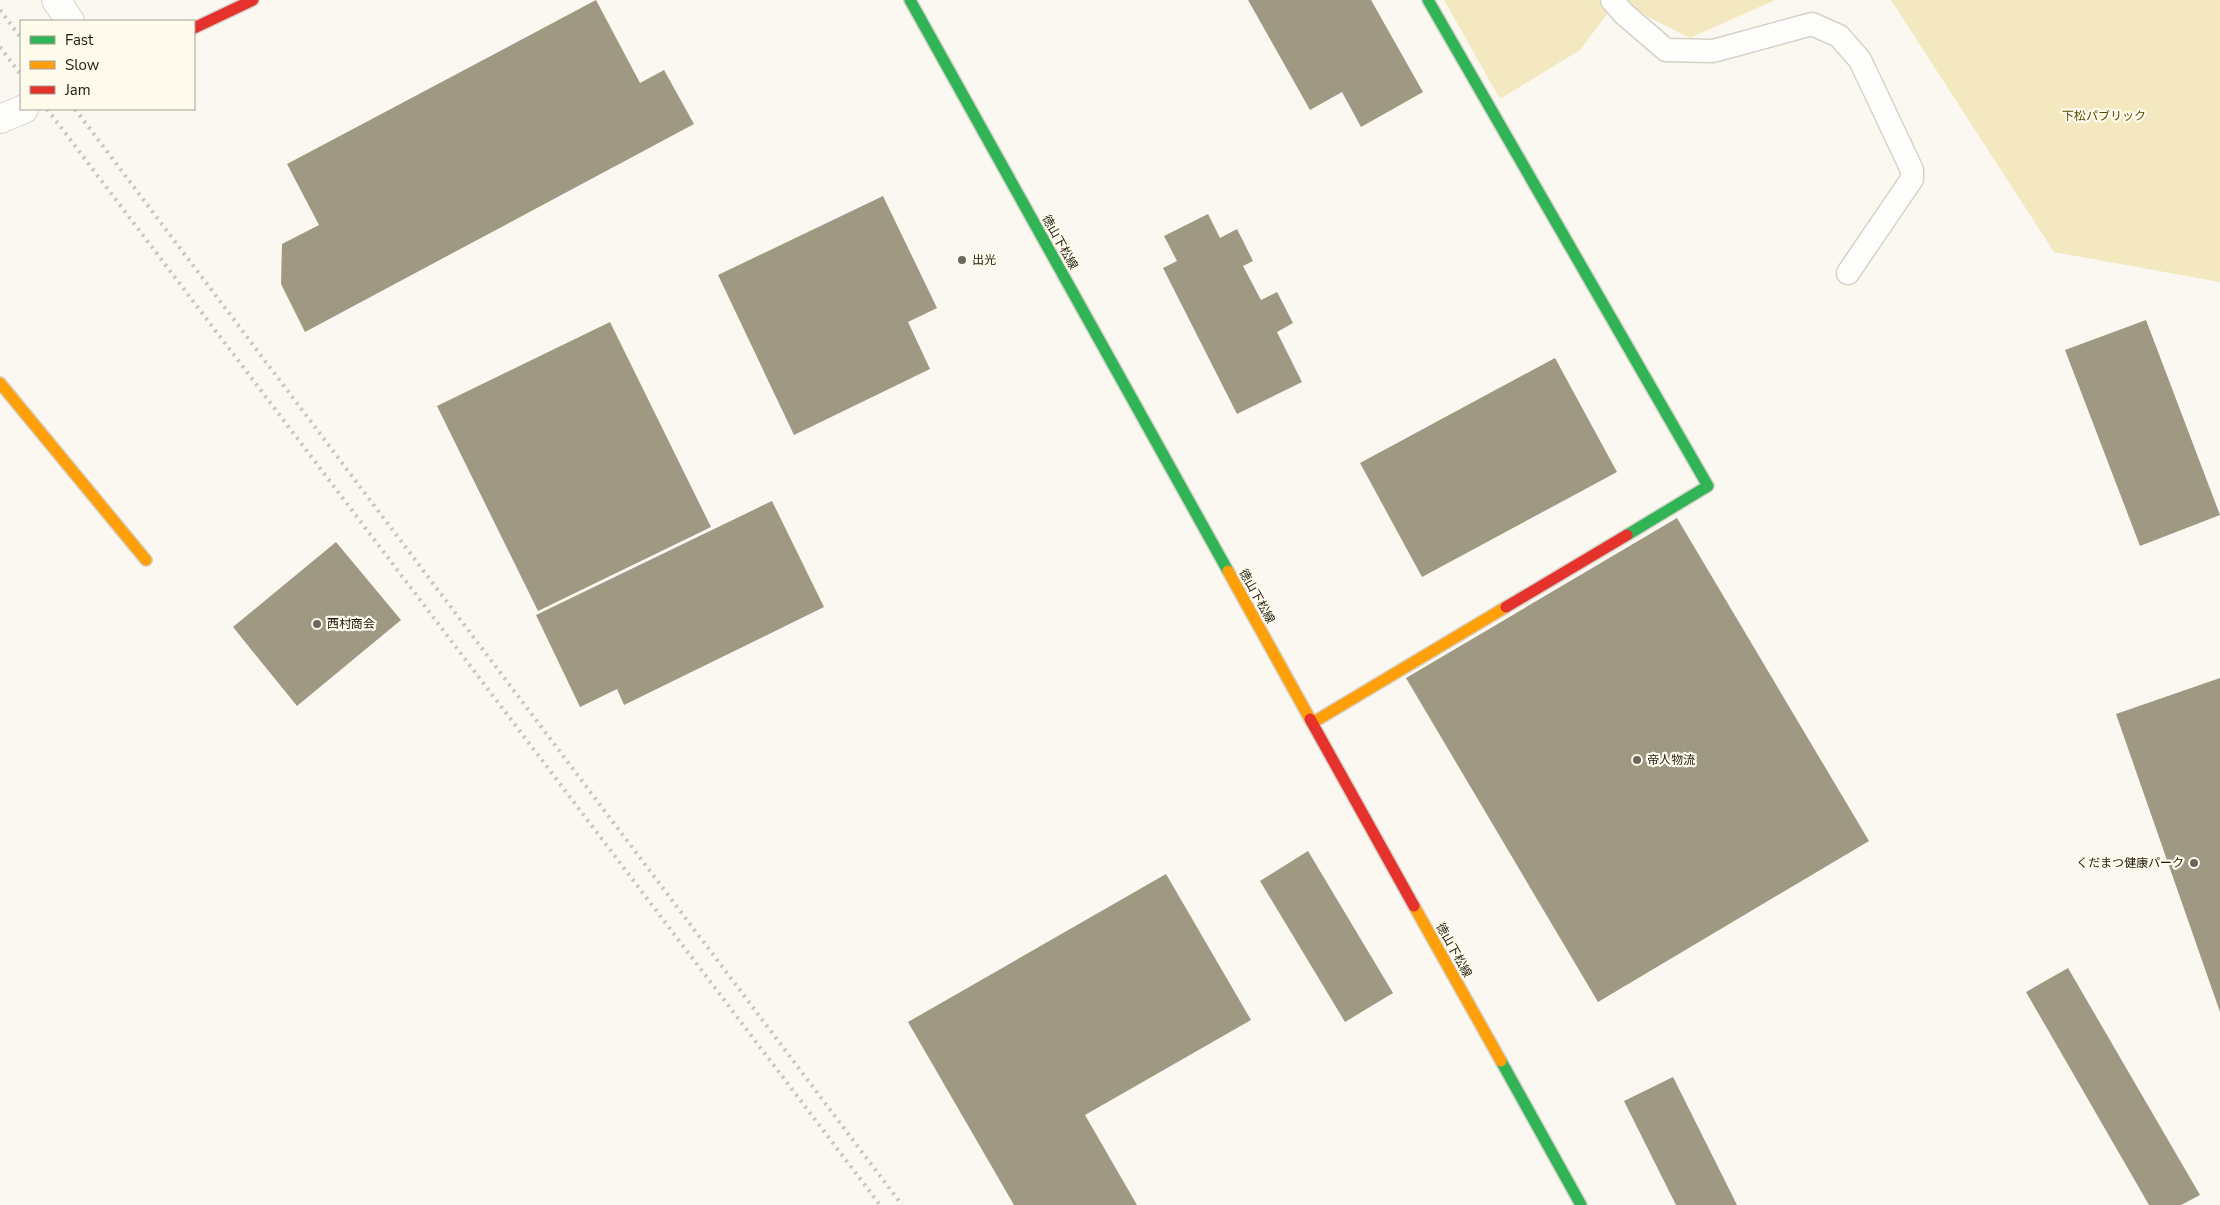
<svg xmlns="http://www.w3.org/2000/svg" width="2220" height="1205" font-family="'Nunito Sans','Noto Sans JP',sans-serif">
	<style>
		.green { fill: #f3e8bf }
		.building { fill: #9f9983 }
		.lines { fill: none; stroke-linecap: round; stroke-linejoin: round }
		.lane-casing { stroke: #d5d2c8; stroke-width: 25 }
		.street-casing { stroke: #d5d2c8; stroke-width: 30 }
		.fast-casing { stroke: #d5d2c8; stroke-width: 14 }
		.slow-casing { stroke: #d5d2c8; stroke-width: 14 }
		.jam-casing { stroke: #d5d2c8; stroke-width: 14 }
		.lane { stroke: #fefefd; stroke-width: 22 }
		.street { stroke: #fefefd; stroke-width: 28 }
		.fast { stroke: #30b455; stroke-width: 11 }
		.slow { stroke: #ff9f0a; stroke-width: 11 }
		.jam { stroke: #e5322d; stroke-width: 11 }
		.rail { stroke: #c6c6c3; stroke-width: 4; stroke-dasharray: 2.5 5; stroke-linecap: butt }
		.poi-dot { fill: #6a675c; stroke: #fefaec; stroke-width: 2 }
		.labels { text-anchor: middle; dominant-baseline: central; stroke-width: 4.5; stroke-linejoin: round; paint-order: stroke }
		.park-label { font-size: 12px; fill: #5a4905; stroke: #fefaec }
		.street-label { font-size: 12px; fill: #1d190c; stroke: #fefaec }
		.poi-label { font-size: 12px; fill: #1d190c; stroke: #fefaec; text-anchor: start }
	</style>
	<rect width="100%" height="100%" fill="#faf8f0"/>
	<!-- green -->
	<path class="green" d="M1444,0h331l-85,38 -73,-37 -37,49 -80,49z
		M1891,0h329v282l-166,-30z"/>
	<!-- building -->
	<path class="building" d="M596,0l44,83 24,-13 30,54 -389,208 -24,-48 1,-40 37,-19 -32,-61z
		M1248,0h123l52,92 -62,35 -19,-35 -32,18z
		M883,196l54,112 -29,14 22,47 -136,66 -76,-160z
		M1208,214l12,24 17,-9 16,32 -10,5 18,34 16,-8 16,31 -16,9 25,50 -65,32 -74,-146 14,-7 -13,-25z
		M2146,320l74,195 -80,31 -75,-196z
		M610,322l101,205 -173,84 -101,-205z
		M1555,358l62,114 -195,105 -62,-114z
		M772,501l52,106 -200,98 -7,-16 -37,18 -44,-92z
		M1677,518l192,323 -271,161 -192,-324z
		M336,542l65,78 -104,86 -64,-79z
		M2220,678v334l-104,-298z
		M1308,851l85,142 -48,29 -85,-141z
		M1166,874l85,146 -166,95 52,90h-123l-106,-183z
		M2068,968l132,227 -19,10h-32l-123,-213z
		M1673,1077l64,128h-61l-52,-104z"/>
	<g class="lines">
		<!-- lane casing -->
		<g class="lane-casing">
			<path id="lane" d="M1612,0l11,13 43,37 47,1 99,-27 27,12 21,24 52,110v9l-64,94"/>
		</g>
		<!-- street casing -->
		<g class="street-casing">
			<path id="street" d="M56,0l14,21
				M0,119l24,-10"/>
		</g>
		<!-- fast casing -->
		<g class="fast-casing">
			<path id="fast" d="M910,0l318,571
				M1428,0l280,486 -81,49
				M1501,1061l80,144"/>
		</g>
		<!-- slow casing -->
		<g class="slow-casing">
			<path id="slow" d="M0,383l146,177
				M1228,571l82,148
				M1312,723l194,-116
				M1414,906l87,155"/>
		</g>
		<!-- jam casing -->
		<g class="jam-casing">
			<path id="jam" d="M194,28l59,-28
				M1506,607l121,-72
				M1310,719l104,187"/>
		</g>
		<!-- lane -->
		<use href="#lane" class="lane"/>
		<!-- street -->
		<use href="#street" class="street"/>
		<!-- fast -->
		<use href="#fast" class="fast"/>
		<!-- slow -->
		<use href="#slow" class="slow"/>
		<!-- jam -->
		<use href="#jam" class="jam"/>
		<!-- rail -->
		<path class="rail" d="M0,10l21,28
			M0,47l21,28
			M47,109l833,1096
			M75,109l827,1096"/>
	</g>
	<!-- markers -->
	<g class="poi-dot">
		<circle cx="962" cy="260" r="5"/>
		<circle cx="317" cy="624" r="5"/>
		<circle cx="1637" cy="760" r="5"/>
		<circle cx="2194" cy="863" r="5"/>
	</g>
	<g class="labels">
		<!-- park labels -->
		<g class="park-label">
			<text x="2104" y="116">下松パブリック</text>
		</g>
		<!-- street labels -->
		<g class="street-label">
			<text transform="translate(1060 242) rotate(61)">徳山下松線</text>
			<text transform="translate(1257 596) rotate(61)">徳山下松線</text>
			<text transform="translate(1454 950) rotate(61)">徳山下松線</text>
		</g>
		<!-- poi labels -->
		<g class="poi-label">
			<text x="972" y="260">出光</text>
			<text x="327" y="624">西村商会</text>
			<text x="1647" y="760">帝人物流</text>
			<text x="2184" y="863" text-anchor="end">くだまつ健康パーク</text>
		</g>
	</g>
	<!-- legend -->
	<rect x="20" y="20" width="175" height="90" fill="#fefaec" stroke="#a4a092"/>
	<rect x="30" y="36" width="25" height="8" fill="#30b455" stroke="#a4a092"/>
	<text x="65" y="45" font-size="15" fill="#1d190c">Fast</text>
	<rect x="30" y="61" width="25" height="8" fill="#ff9f0a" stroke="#a4a092"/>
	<text x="65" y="70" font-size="15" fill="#1d190c">Slow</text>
	<rect x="30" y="86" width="25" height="8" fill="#e5322d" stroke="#a4a092"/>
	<text x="65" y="95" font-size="15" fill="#1d190c">Jam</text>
</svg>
